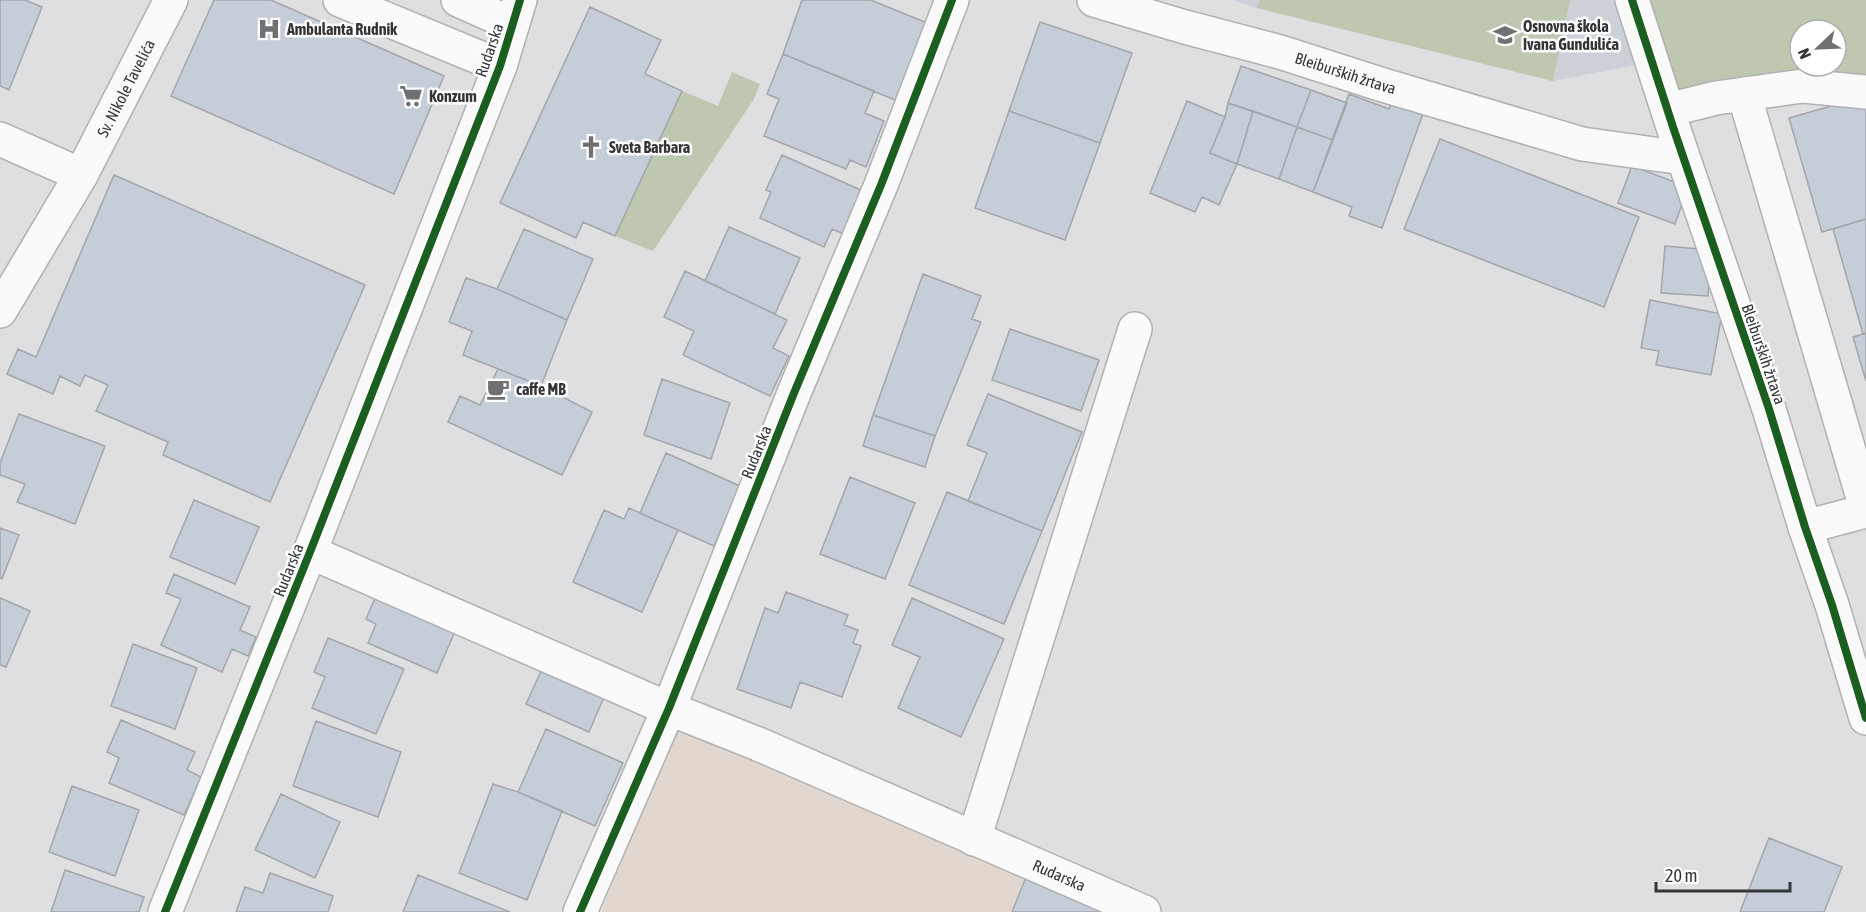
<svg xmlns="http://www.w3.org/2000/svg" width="1866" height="912" font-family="'Asap Condensed',sans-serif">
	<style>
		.built { fill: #ccd1d8 }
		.industrial { fill: #e1d7cf }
		.green { fill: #bec8b1; fill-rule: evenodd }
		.building { fill: #c5cdd8; stroke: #a4a6a8; stroke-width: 1.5 }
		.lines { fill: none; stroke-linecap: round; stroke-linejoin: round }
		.minor-casing { stroke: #b0b1b3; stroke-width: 36 }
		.minor { stroke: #fafafa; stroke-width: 33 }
		.cycleway-casing { stroke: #fff; stroke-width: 11 }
		.cycleway { stroke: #1b5e20; stroke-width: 8 }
		.labels { text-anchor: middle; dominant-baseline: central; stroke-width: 5; stroke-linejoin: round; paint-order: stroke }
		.poi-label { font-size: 16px; font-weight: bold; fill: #343537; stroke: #fff; text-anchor: start }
		.street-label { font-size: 16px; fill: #343537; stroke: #fff }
	</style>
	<rect width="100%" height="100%" fill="#dddfe1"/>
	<!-- built -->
	<path class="built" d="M1233,0h399l20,62 -99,19 -296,-73z"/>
	<!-- industrial -->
	<path class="industrial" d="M680,713l464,199h-542z"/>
	<!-- green -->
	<path class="green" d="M1260,0h310l-17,81 -296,-73z
		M1632,0h234v81l-44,-10 -154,39zM1800,30h36v36h-36z
		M732,72l28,12 -6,15 -101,152 -38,-15 67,-145 36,15z"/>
	<!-- building -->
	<path class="building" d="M0,0h25l17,7 -33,83 -9,-4z
		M214,0h57l173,76 -50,118 -223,-98z
		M802,0h69l56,23 -32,77 -112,-46z
		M590,7l71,33 -16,34 37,17 -67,145 -32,-14 -7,16 -76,-35z
		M1040,22l92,31 -32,90 -91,-32z
		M783,54l91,37 -9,22 19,8 -18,46 -16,-7 -4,9 -82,-33 15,-37 -12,-5z
		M1241,66l70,24 -14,37 -69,-24z
		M1311,90l36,13 -14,37 -36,-13z
		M1349,94l40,15 4,-9 31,11 -42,117 -33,-12 3,-9 -39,-15z
		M1863,97l3,9v113l-44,13 -33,-114z
		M1187,101l38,16 -15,36 27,11 -18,41 -17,-8 -7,15 -45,-19z
		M1228,103l25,8 -16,53 -27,-11 15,-36z
		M1009,111l91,32 -35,97 -90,-32z
		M1253,111l44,16 -18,52 -42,-15z
		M1297,127l36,13 -20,52 -34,-13z
		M1440,139l199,78 -35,90 -200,-78z
		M782,155l81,36 -19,43 -12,-5 -8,18 -64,-29 11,-26 -5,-2z
		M1632,166l56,21 -13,37 -57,-21z
		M114,175l251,110 -95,217 -107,-47 5,-13 -72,-31 12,-26 -23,-10 -5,11 -20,-10 -7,18 -46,-20 11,-25 18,8z
		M1866,219v114l-3,1 -30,-105z
		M729,227l71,31 -25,56 -70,-33z
		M524,229l69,30 -26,61 -70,-31z
		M1665,246l46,4 -3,46 -47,-3z
		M685,271l102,49 -14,28 16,8 -19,40 -87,-41 11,-24 -30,-14z
		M923,274l58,22 -9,23 9,3 -46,114 -62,-21z
		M466,278l31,11 70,31 -26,66 -78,-31 9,-24 -23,-9z
		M1650,300l72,14 -11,61 -55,-10 3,-14 -18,-3z
		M1010,329l89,31 -18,51 -89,-31z
		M1866,333v48l-13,-44z
		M498,369l43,17 51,26 -30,63 -114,-53 12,-26 20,9z
		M662,379l68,24 -19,56 -67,-24z
		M988,394l94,38 -40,99 -74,-30 19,-48 -20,-8z
		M19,414l86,32 -30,78 -58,-22 8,-18 -25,-9v-12z
		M873,415l62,21 -10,31 -62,-21z
		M666,453l74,33 -26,60 -74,-33z
		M850,477l65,26 -30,76 -65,-25z
		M947,492l95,39 -38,93 -95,-39z
		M194,500l65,27 -24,57 -65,-27z
		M629,508l49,22 -36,82 -69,-30 31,-72 20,9z
		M0,528l19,7 -17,44 -2,-1z
		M174,574l76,33 -10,23 16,7 -8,19 -16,-7 -10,23 -61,-27 20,-46 -15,-6z
		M786,592l62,23 -4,10 14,5 -5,13 8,3 -19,51 -42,-15 -9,26 -54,-19 28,-81 13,5z
		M376,596l80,33 -19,44 -69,-30 8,-19 -10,-5z
		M0,598l30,13 -24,56 -6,-2z
		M912,598l92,41 -43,98 -63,-29 22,-51 -28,-12z
		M328,638l76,31 -28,65 -64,-26 13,-31 -11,-5z
		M133,644l64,24 -22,61 -64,-23z
		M542,669l62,28 -15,35 -63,-28z
		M121,720l74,32 -8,18 14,7 -17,38 -75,-32 10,-25 -12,-6z
		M316,721l85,31 -23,65 -85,-31z
		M546,729l77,34 -28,63 -77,-34z
		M493,784l25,8 44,19 -35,89 -68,-27z
		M72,786l67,24 -24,66 -66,-24z
		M281,794l59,28 -25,56 -60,-28z
		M1769,838l73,29 -18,45h-84z
		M65,870l79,27 -5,15h-88z
		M1029,870l88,42h-105z
		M270,873l63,23 -5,16h-92l9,-25 18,6z
		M418,875l92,37h-107z"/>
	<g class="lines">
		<!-- minor casing -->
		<g class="minor-casing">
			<g id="minor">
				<path d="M340,0l160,66"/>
				<path d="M458,0l54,24"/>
				<path id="s1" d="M1094,0l91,27 95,25 103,33 199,59 101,14"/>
				<path d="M1632,0l41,127 96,282 36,118 27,78 34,113"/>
				<path d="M1744,94l122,414"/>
				<path d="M1668,110l48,-12 87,-12 63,6"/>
				<path d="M0,139l81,36"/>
				<path id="s2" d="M0,311l81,-136 90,-175"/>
				<path d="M1805,527l61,-16"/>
				<path id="s3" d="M310,552l350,153 98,39 386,168"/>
				<path d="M974,839l161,-510"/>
				<path d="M165,912l145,-360 190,-486 20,-66"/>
				<path d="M580,912l89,-204 125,-315 87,-208 71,-185"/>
			</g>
		</g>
		<!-- minor -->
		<use href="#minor" class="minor"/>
		<!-- cycleway casing -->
		<g class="cycleway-casing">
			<path id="cycleway" d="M1632,0l41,127 96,282 36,118 27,78 34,113
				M165,912l145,-360 190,-486 20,-66
				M580,912l89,-204 125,-315 87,-208 71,-185"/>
		</g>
		<!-- cycleway -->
		<use href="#cycleway" class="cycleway"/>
	</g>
	<!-- icons -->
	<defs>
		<g id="hospital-bare" transform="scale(1.8)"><path d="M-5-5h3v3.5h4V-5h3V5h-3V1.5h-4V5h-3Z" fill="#6f7072" stroke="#fff" stroke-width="2.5" paint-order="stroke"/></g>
		<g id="school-bare" transform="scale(1.8)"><path d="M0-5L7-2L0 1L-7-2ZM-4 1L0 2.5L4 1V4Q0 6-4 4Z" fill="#6f7072" stroke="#fff" stroke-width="2.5" paint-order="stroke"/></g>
		<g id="supermarket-bare" transform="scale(1.8)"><path d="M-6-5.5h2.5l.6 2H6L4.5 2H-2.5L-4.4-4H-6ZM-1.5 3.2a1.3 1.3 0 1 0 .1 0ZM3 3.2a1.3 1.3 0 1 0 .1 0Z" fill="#6f7072" stroke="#fff" stroke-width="2.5" paint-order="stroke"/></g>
		<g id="church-bare" transform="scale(1.8)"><path d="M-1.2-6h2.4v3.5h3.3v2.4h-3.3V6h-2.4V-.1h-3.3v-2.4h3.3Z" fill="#6f7072" stroke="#fff" stroke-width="2.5" paint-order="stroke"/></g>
		<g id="cafe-bare" transform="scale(1.8)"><path d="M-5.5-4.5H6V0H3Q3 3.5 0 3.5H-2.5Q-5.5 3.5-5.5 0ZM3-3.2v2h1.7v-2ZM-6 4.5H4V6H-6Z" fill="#6f7072" stroke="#fff" stroke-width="2.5" paint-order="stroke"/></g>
	</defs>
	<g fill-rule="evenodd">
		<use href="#hospital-bare" x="269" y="29"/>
		<use href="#school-bare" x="1505" y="35"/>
		<use href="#supermarket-bare" x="411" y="96"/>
		<use href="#church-bare" x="591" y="147"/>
		<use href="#cafe-bare" x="498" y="389"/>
	</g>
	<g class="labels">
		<!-- poi labels -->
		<g class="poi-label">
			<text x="1523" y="26">Osnovna škola<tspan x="1523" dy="18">Ivana Gundulića</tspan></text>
			<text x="287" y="29">Ambulanta Rudnik</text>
			<text x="429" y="96">Konzum</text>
			<text x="609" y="147">Sveta Barbara</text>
			<text x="516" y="389">caffe MB</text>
		</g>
		<!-- street labels -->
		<g class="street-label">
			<text transform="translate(489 50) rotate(-71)">Rudarska</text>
			<text stroke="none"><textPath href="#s1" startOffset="262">Bleiburških žrtava</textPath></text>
			<text stroke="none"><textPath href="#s2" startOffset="256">Sv. Nikole Tavelića</textPath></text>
			<text transform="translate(1764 354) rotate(71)">Bleiburških žrtava</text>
			<text transform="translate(756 452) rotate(-68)">Rudarska</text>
			<text transform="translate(288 570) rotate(-68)">Rudarska</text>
			<text stroke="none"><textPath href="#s3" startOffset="816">Rudarska</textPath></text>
		</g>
	</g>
	<!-- north arrow -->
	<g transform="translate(1818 48) rotate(247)"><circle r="28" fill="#ffffff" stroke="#aeaeaf" stroke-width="1.5"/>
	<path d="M0-4.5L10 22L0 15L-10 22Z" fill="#6f7072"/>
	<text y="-9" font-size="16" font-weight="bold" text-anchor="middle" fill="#343537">N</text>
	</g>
	<!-- scale -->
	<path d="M1656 882v9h134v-9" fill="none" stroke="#343537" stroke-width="3"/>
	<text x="1665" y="882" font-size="18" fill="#343537" stroke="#ffffff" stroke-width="4.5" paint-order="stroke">20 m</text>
</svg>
